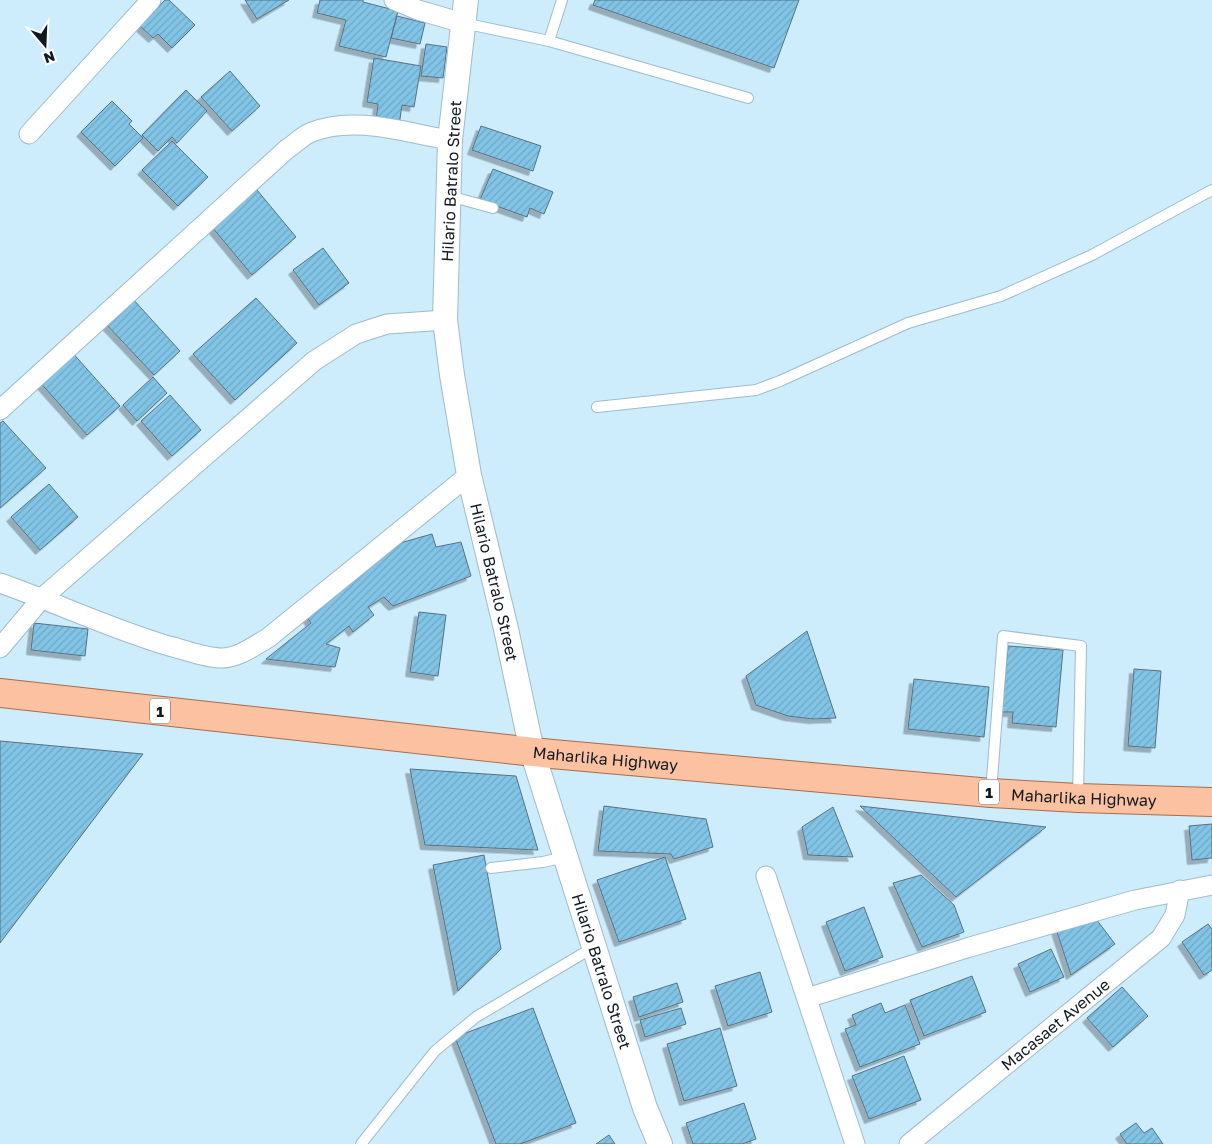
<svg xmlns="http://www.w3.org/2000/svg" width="1212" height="1144" font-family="'Golos Text',sans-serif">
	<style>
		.building { fill: url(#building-hatch); stroke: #577281; filter: url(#shadow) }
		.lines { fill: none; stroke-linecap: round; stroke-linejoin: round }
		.service-casing { stroke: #9ebccb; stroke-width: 12 }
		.minor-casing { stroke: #9ebccb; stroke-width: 21 }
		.tertiary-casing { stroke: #9ebccb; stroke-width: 26 }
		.primary-casing { stroke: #a76c4b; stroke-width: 30 }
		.service { stroke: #fff; stroke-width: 10 }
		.minor { stroke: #fff; stroke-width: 19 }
		.tertiary { stroke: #fff; stroke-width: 24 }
		.primary { stroke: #fbc1a1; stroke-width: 28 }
		.labels { text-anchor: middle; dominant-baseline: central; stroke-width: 4; stroke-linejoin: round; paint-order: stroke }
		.shield { fill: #fff; stroke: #585f64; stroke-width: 1 }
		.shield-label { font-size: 15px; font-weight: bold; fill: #101b21 }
		.street-label { font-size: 16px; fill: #101b21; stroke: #fff }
	</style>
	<defs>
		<pattern id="building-hatch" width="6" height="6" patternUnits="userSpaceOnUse" patternTransform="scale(1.25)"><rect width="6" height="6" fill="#81c4e6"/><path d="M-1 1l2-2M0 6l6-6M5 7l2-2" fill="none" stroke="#6ea8c5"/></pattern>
		<filter id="shadow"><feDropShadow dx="-4.5" dy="4.5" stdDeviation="0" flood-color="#0004"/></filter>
	</defs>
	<rect width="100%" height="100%" fill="#cdecfc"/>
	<!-- building -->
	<path class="building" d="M165,0h4l26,25 -23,23 -14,-14 -5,4 -13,-12z
		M245,0h44l-32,19z
		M320,0h43v2l35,9 -12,46 -47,-11 7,-26 -29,-7z
		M595,0h204l-25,68 -181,-63z
		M397,16l28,7 -5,21 -29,-6z
		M426,44l21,3 -4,31 -22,-2z
		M374,58l47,8 -7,41 -12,-2 -3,21 -23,-4 2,-18 -11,-2z
		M230,71l30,35 -28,25 -31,-34z
		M186,90l21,21 -30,32 -5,-6 -14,14 -16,-16z
		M112,101l20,20 -3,3 14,14 -28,28 -34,-34z
		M481,126l60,20 -8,25 -61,-21z
		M172,141l36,36 -30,29 -36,-36z
		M493,169l60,23 -9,22 -14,-6 -3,9 -47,-17z
		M257,190l39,47 -44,38 -40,-48z
		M323,248l26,35 -30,22 -26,-35z
		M132,298l48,53 -26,24 -49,-52z
		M256,298l41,45 -62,57 -42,-46z
		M70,350l50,56 -33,29 -50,-56z
		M153,377l14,16 -30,28 -14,-16z
		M170,395l31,35 -29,26 -31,-35z
		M3,421l43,47 -46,40v-85z
		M49,484l29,33 -38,33 -29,-33z
		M432,534l4,13 25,-5 10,34 -78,30 -9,-9 -16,10 6,8 -21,17 -4,-6 -23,18 14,4 -5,19 -69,-8 45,-36 -4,-6 93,-74z
		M419,612l27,3 -8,61 -28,-4z
		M34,623l54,6 -3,27 -54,-6z
		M807,631l29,87 -23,1 -25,-3 -32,-11 -10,-29z
		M1008,646l55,4 -7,77 -44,-4 1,-11h-11z
		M1134,669l27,2 -6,77 -27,-2z
		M914,679l75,8 -5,50 -76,-8z
		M0,741l143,13 -143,189z
		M410,769l106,7 22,74 -113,-5z
		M604,806l102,13 7,28 -39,12 -3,-5 -73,-3z
		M860,806l186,21 -90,70z
		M833,807l20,50 -45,-2 -6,-28z
		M1212,824v34l-20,2 -3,-34z
		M484,855l17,94 -43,42 -25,-126z
		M665,857l21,62 -67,23 -22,-62z
		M921,875l33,30 10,27 -42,15 -29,-64z
		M864,907l19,50 -38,14 -19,-49z
		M1093,915l22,29 -44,31 -16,-49z
		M1208,924l4,5v41l-8,5 -22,-33z
		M1051,949l13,28 -34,15 -12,-28z
		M760,972l12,40 -44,14 -13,-40z
		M972,976l14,36 -62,24 -14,-36z
		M677,983l6,19 -44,15 -6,-20z
		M1122,987l26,29 -35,31 -26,-29z
		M881,1003l4,10 20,-8 15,39 -60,23 -15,-38 11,-4 -4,-10z
		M533,1008l43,115 -56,21h-24l-41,-107z
		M681,1008l5,16 -41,13 -5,-17z
		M720,1028l17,58 -53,15 -17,-57z
		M904,1056l17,44 -52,19 -17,-43z
		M744,1103l12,36 -14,5h-49l-7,-21z
		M1136,1123l8,10 8,-5 11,16h-36l-7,-10z
		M609,1135l6,9h-19z"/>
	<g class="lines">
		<!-- service casing -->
		<g class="service-casing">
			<path id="service" d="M463,23l86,18 13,-41
				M549,41l199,57
				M449,196l44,12
				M597,407l159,-17 24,-9 128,-58 93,-27 91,-41 120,-65
				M991,792l12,-156 78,10 -3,151
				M491,868l52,-6 22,-5
				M361,1144l74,-93 41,-34 118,-70"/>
		</g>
		<!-- minor casing -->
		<g class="minor-casing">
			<g id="minor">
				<path d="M394,0l24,10 45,13"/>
				<path d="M29,134l122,-134"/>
				<path d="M0,410l287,-261c8,-5 16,-14 25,-17 43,-17 94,1 138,8"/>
				<path d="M0,583c57,20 111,46 169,63 17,4 36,12 53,12 16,0 32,-12 46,-20l201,-163"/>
				<path d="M0,648l42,-50 272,-237 42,-27 31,-10 58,-4"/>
				<path d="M766,876l89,268"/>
				<path d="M807,998l163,-51 165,-47 77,-15"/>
				<path id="s1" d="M909,1144l252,-206 14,-23 5,-25"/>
			</g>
		</g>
		<!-- tertiary casing -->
		<g class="tertiary-casing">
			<g id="tertiary">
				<path id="s2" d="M466,0l-16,140 -5,180 7,55 17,100 37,154 26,122 113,357 15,36"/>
			</g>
		</g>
		<!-- primary casing -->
		<g class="primary-casing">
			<g id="primary">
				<path id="s3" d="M0,693l552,61 439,39 87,5 134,4"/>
			</g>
		</g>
		<!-- service -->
		<use href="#service" class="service"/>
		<!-- minor -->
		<use href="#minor" class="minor"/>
		<!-- tertiary -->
		<use href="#tertiary" class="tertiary"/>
		<!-- primary -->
		<use href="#primary" class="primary"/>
	</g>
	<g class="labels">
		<!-- shield labels -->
		<g class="shield">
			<rect x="150" y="698.5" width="20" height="25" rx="4"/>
			<rect x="979" y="779.5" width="20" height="25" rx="4"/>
		</g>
		<g class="shield-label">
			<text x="160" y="711">1</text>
			<text x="989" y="792">1</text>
		</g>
		<!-- street labels -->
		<g class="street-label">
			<text transform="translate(451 181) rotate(-87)">Hilario Batralo Street</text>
			<text stroke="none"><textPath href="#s2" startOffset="588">Hilario Batralo Street</textPath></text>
			<text stroke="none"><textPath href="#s3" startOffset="609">Maharlika Highway</textPath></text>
			<text stroke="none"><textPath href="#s3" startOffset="1089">Maharlika Highway</textPath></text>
			<text stroke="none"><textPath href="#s2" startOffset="992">Hilario Batralo Street</textPath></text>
			<text stroke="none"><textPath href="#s1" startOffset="189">Macasaet Avenue</textPath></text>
		</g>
	</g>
	<!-- north arrow -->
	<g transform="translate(45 45) rotate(161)" stroke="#ffffff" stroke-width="4" paint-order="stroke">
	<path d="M0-4L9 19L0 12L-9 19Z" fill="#101b21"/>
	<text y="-8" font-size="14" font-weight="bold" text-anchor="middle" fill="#101b21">N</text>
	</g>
</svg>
